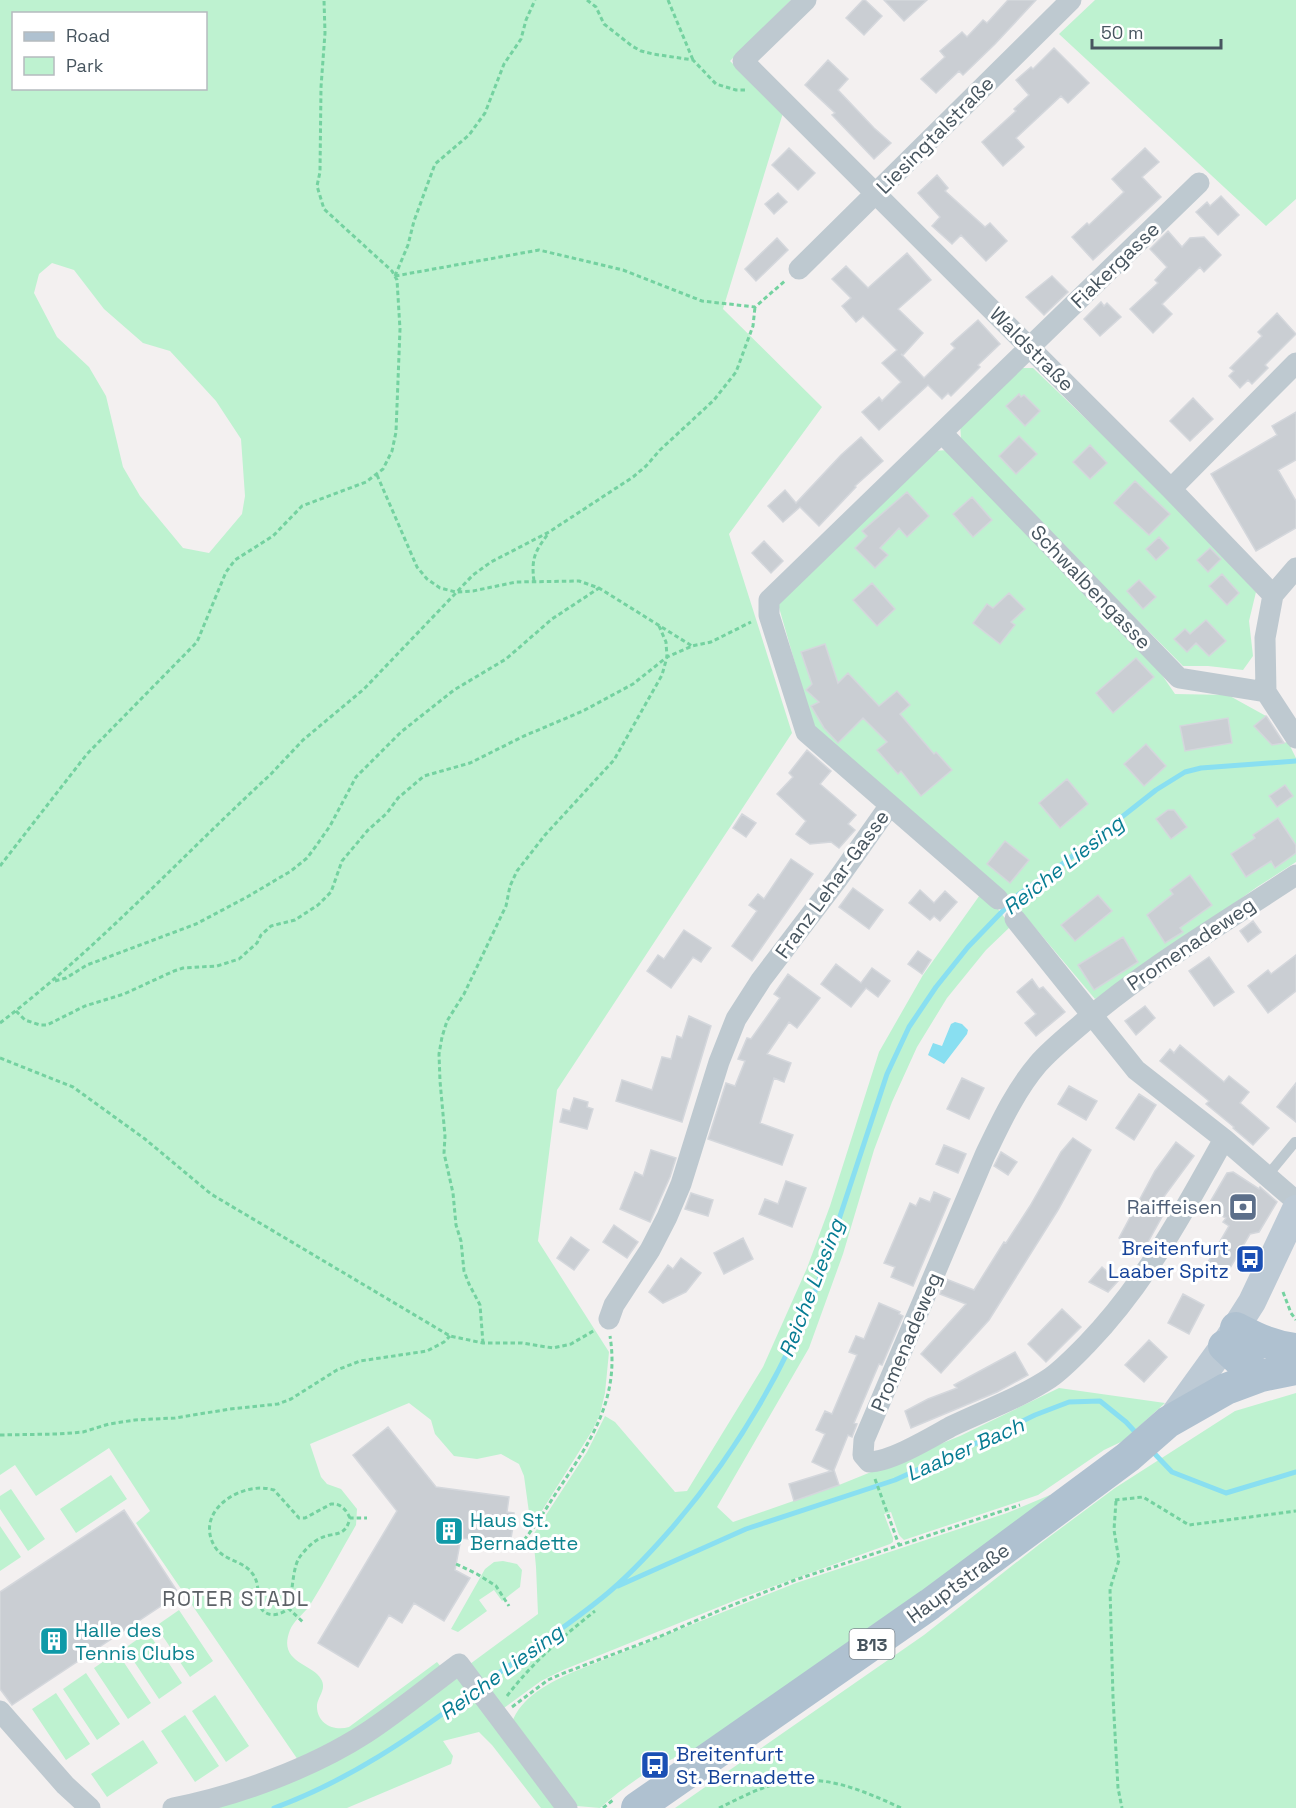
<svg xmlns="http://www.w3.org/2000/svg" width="1296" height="1808" font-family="'Space Grotesk',sans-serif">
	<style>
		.green { fill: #bef2d0; fill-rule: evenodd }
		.water { fill: #89dff1 }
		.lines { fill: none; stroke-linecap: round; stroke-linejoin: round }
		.stream { stroke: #89dff1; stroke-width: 5 }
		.building { fill: #caced3; stroke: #d4d7dc; stroke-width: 1.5 }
		.path { stroke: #74d2a0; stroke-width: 3; stroke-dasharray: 4.5 3; stroke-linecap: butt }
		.lane { stroke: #bec9d0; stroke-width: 10 }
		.street { stroke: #bec9d0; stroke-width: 21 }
		.secondary { stroke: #bdcad5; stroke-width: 28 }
		.primary { stroke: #afc1d0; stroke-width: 32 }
		.labels { text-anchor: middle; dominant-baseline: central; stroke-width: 6; stroke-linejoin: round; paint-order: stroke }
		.shield { fill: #fff; stroke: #7e888f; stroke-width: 1.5 }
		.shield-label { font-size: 18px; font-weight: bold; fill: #47555f }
		.street-label { font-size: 20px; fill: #47555f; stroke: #fff }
		.service-label { font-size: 20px; fill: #4e5e75; stroke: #fff; text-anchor: end }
		.transit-label { font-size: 20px; fill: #164399; stroke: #fff; text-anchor: end }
		.culture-label { font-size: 20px; fill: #0d838f; stroke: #fff; text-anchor: start }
		.water-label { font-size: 21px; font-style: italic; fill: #077c93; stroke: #fff }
		.neighbourhood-label { font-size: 21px; letter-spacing: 1.5px; fill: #5c6166; stroke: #fff }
	</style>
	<rect width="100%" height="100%" fill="#f3f0f0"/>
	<!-- green -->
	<path class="green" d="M0,0h791l-61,61 53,52 -60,196 99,98 -93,127 63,199 -235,357 -19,151 71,111 -4,41 -5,21 -8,17 -59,94 -2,2 -7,-51 -5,-12 -18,-10 -24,5 -23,-3 -19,-22 -4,-14 -22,-17 -99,41 11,33 6,7 14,5 16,20 -1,16c-15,26 -30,54 -46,80 -6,9 -16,15 -20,25 -13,33 22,33 31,49 6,10 -3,17 -4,26 -1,18 17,27 32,22l88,-65 4,5 -85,65 -58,28 -162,-237 14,-12 -41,-63 -73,48 -21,-31 -15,10zM14,14h192v74h-192zM52,263l22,7 30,39 39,34 27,8 46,50 25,38 4,57 -3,18 -33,39 -26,-5 -43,-52 -17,-29 -17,-71 -17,-29 -32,-30 -23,-44 5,-19z
		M1095,0h201v199l-30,27 -207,-192z
		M1020,368h13l120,115 103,109 -7,29 4,35 -10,14 -35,-4h-25c-74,-76 -151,-148 -222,-226l-1,-18z
		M948,450l201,206 26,38 53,1 38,21 -11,11 17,18 16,-3 8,16v104l-39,25 -90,65 -72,47 -90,-107 -192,-166 -35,-122 155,-153z
		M982,892l9,8 20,26 -25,24 -39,48 -30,49 -25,55 -18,48 -31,104 -34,94 -92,159 16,15 106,-37 121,-49 99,-48 106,15 -42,38 -19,9 -66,45 -134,45 -5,-5 -8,-23 -7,2 9,24v4l-3,2 -149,54 -178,72 -22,11 -37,27 -34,-44 68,-50 -2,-47 -3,-32 54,-83 18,-36 10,6 60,70 12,-1 76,-124 44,-99 23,-62 49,-154 44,-77z
		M1296,1393v415h-621l249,-173 117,-92 74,-55 120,-77z
		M111,1475l16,24 -51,34 -16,-24z
		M11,1489l34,50 -17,12 -28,-42v-13z
		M1050,1495l9,2 -363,253c-35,10 -69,34 -96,58l-23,-2 -65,-83c8,-26 39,-41 61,-51l223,-89 211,-70z
		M0,1526l21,31 -21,14z
		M503,1561l14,3 5,6 -2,17 -18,14 -8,-11 -15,10 8,11 -29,21 -7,-3 34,-60 9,-7z
		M179,1610l34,51 -23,16 -34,-51z
		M148,1632l34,51 -23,16 -34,-51z
		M117,1652l34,51 -23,16 -34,-51z
		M86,1673l34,51 -23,16 -34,-51z
		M457,1675l102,133h-18l-49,-63 -13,-13 -36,9 10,15 -2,8 -104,44h-137z
		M56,1693l34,51 -24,16 -34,-51z
		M215,1695l34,51 -23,16 -34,-51z
		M185,1715l34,51 -24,16 -34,-51z
		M143,1740l15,23 -51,34 -16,-23z"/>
	<!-- water -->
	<path class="water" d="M955,1022l7,2 6,6 -1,4 -23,30 -16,-9 5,-12 9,3 9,-22z"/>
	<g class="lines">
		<!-- stream -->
		<path class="stream" d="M1152,1451l20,21 54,21 70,-21
			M618,1586l128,-57 149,-49 97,-44 43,-21 34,-13 31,-1 26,21 12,13
			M482,1685c40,-29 83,-57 121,-88 25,-20 47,-44 68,-68 63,-73 109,-151 145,-240l71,-215 22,-47 27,-40 32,-40 51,-53 42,-29 95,-75 29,-18 16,-4 95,-7
			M274,1808c74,-27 138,-71 200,-117"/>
	</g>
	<!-- building -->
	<path class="building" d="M863,0h2l17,16 -18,19 -18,-17z
		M884,0h43l-23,21z
		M1008,0h28l-41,44 -32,31 -4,-4 -23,22 -15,-14 24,-22 -5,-6 22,-19 5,5 16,-17 4,3z
		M1054,48l35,35 -21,20 -7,-7 -45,42 8,9 -21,19 -21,-24 34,-31 -2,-2 15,-14 -13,-15 15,-13 2,2z
		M828,60l20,19 -10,11 36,38 17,15 -17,16 -42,-44 3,-2 -30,-28z
		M789,148l26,25 -17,17 -26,-25z
		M1145,148l14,14 -17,15 19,20 -68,63 -21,-23 15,-14 2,2 35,-33 -12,-13z
		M937,175l11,13 -3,3 40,36 5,-4 17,18 -21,20 -25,-26 -9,9 -20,-18 8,-9 -22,-24z
		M778,193l9,9 -13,12 -9,-10z
		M1221,196l18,19 -21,20 -22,-23 11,-10 3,4z
		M1168,231l14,16 8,-9 14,-1 17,18 -17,17 -4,-5 -38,37 10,10 -19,19 -23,-24 28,-26 -3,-3 12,-13 -17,-18z
		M777,238l11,12 -32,31 -11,-12z
		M907,253l24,27 -33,29 25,24 -20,22 -2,-1 23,24 31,-30 -4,-4 27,-24 22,24 -22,21 2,2 -29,29 -3,-3 -6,6 -14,-14 -49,45 -17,-18 17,-15 3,4 19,-19 -19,-19 15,-13 -34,-34 -7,6 -14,-16 9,-8 -19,-19 14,-13 22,22z
		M1052,276l16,16 -24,23 -18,-18z
		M1101,302l3,4 3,-3 14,14 -21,19 -16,-17z
		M1277,313l19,21 -31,31 3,3 -16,16 -4,-4 -8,8 -11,-12 5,-5 -4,-3 32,-32 -4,-4z
		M1019,394l2,3 3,-2 16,16 -15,15 -19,-20z
		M1193,398l20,21 -23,22 -20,-20z
		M1296,412v48l-18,10 18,31v27l-40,23 -45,-77 66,-39 -5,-9z
		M1019,436l18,18 -21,20 -17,-18z
		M861,437l22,24 -28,25 1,1 -37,39 -19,-19 -17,15 -15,-16 17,-16 11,13 45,-48z
		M1090,445l17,18 -17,16 -17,-17z
		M1135,481l35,33 -21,21 -35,-32z
		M907,492l22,24 -22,21 -8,-9 -19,20 8,7 -13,13 -20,-20 12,-12 -5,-5z
		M972,497l20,23 -19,17 -20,-23z
		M1159,537l10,11 -13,12 -10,-11z
		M764,541l19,20 -12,12 -19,-20z
		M1210,548l11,11 -13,13 -11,-12z
		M1222,574l17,19 -12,12 -18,-19z
		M1139,580l17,17 -13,12 -16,-18z
		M872,583l23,26 -18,17 -24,-26z
		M1009,593l16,16 -14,13 4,3 -15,19 -27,-21 14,-19 6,4z
		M1206,620l20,21 -17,15 -13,-13 -9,9 -13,-13 11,-10 5,5z
		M825,644l13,39 10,-10 31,33 18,-15 13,14 -10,9 34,40 2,-2 16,18 -31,26 -20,-25 -3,3 -21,-24 10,-8 -24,-24 -25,25 -14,-15 -13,-22 8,-4 -13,-12 6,-6 -11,-32z
		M1136,658l18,19 -41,36 -17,-20z
		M1266,716l1,1 17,26 -12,2 -18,-19z
		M1228,718l4,25 -47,8 -5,-25z
		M1146,744l20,22 -22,20 -20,-22z
		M807,750l24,21 -11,13 36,31 -8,9 7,6 -16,18 -8,-6 -21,2 -14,-10 10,-13 -29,-27 16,-17 -4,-4z
		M1067,779l21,25 -28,24 -21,-25z
		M1285,785l8,11 -16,11 -8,-11z
		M1168,810h6l13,17 -16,12 -15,-20z
		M742,814l14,9 -10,14 -13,-9z
		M1278,818l18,27v8l-21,15 -4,-7 -25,16 -15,-23 24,-16 -2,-3z
		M1005,841l24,19 -19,23 -23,-19z
		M791,859l22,15 -61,87 -20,-15 25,-35 -8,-6 9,-11 6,5z
		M1190,875l22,30 -32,23 3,4 -18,11 -18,-28 26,-21 -3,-4z
		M853,888l30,22 -14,19 -30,-22z
		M920,890l14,13 11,-12 12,11 -17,19 -6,-5 -4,4 -21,-17z
		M1098,895l14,16 -37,30 -14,-16z
		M1253,921l8,11 -13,10 -8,-11z
		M684,930l27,18 -10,14 -8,-5 -22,31 -24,-17 11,-16 6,4z
		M1123,937l15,25 -44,28 -16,-25z
		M918,951l13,9 -9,14 -14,-10z
		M1296,955v36l-28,22 -20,-27 20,-16 3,4z
		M1209,957l25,35 -20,14 -25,-35z
		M836,964l25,19 11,-15 18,13 -12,16 -12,-9 -15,19 -30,-23z
		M788,974l32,24 -23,30 -8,-6 -22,32 24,9 -7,19 -10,-4 -14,45 33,12 -11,30 -74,-26 18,-56 9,3 10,-25 -7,-2 9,-21 4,1 29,-41 -6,-4z
		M1032,979l7,10 4,-2 22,25 -29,24 -11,-13 11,-9 -19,-22z
		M1145,1006l10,12 -19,17 -11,-14z
		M689,1016l22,10 -29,96 -66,-21 6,-21 30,10 10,-33 9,2 6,-23 5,2z
		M1180,1045l44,37 5,-6 20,16 -9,11 29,25 -16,17 -20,-17 1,-1 -28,-23 3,-3 -49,-40 10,-12 4,4z
		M962,1078l22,10 -15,31 -22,-10z
		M1296,1083v39l-19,-15z
		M1069,1086l28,15 -11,19 -28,-16z
		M1139,1094l17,11 -22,35 -18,-12z
		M574,1098l14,4 -1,5 6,2 -6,20 -27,-7 3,-13 7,2z
		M1073,1138l18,12 -33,60 -69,110 -48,53 -20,-19 45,-50 -26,-10 6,-15 28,11 30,-48 2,1 24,-37 31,-54z
		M1176,1142l18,14 -34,46 8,4 -25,45 -24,-13 36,-67z
		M944,1145l22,9 -8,19 -22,-9z
		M651,1150l25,8 -6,19 -20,45 -30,-13 15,-37 8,4z
		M1001,1152l16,10 -9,13 -14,-9z
		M1233,1172l26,17 1,-2 17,15 -18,30 -9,2 -27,46 -19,-11 25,-43 -6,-4 3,-4 -14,-7 -2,-9 17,-29z
		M786,1181l20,7 -14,39 -33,-13 6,-15 13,5z
		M934,1192l16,7 -37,87 -22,-9 4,-10 -11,-4 26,-60 6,3 4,-8 10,4z
		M691,1193l22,7 -5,16 -23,-7z
		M614,1225l24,17 -11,16 -24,-16z
		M571,1237l18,13 -15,20 -17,-12z
		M743,1238l10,21 -29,15 -10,-21z
		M681,1258l20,15 -15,19 -23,11 -14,-11 19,-27 5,4z
		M1102,1267l16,14 -10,11 -19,-10z
		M1183,1294l21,11 -15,29 -21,-11z
		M879,1303l21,9 -1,2 4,2 -21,49 -3,-1 -25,59 3,1 -5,13 -4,-2 -14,35 5,15 -45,16 -5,-17 42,-13 -19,-9 13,-28 -9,-4 9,-19 7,3 25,-59 -8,-3 7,-16 8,3z
		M1062,1309l19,18 -35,35 -18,-18z
		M1149,1340l18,17 -23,25 -19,-17z
		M1015,1352l13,23 -31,17 -86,36 -6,-17 23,-12 29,-11 -3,-3z
		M388,1427l48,60 73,10 -2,15 7,1v8l-4,23 -49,-6 -6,32 15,8 -26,43 -30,-18 -12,20 -13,-8 -31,52 -40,-24 79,-132 -44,-56z
		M124,1510l55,84 -167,111 -12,-16v-97z"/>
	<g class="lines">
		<!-- path -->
		<path class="path" d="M587,0l9,7 8,17 28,22 9,5 12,3 40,6 23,24 20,6h10
			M668,0l25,60
			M395,276l144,-26 84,20 79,31 53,6 31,-27
			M395,276l13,-31 6,-24 21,-57 34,-29 16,-22 19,-49 17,-25 5,-19 9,-20
			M377,475l40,92 10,12 13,9 16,4 17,-1 43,-9 63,-1 20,7 93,58
			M534,581c-3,-22 1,-30 14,-47
			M0,866l87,-112 110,-112 29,-70 9,-12 38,-24 29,-30 64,-24 17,-13 9,-18 4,-19 4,-103 -3,-49 -5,-9 -68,-62 -7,-23 3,-14 1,-85 4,-54 -1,-33
			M55,981l11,-3 21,-13 109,-41 51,-27 44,-26 16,-13 9,-12 14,-20 26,-49 45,-45 53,-42 52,-31 46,-40 47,-31
			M16,1011l9,9 15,5h7l38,-19 39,-12 50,-23 9,-3 34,-2 22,-7 18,-16 4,-8 10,-9 24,-6 23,-15 13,-13 11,-31 26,-31 19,-17 11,-15 26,-22 46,-13 54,-27 59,-25 50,-27 34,-27 25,-11 19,-4 40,-20
			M0,1023c98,-75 181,-166 271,-249l32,-34 61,-51 109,-114 18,-13 58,-30 84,-55 13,-11 14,-16 54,-50 22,-28 17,-46 2,-19
			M0,1058l73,29 72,52 66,55 239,142 33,7h39l31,5 18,-4 24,-14
			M1283,1292l8,21 5,7
			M483,1343l-3,-38 -11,-21 -5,-13 -3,-30 -5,-16 -3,-32 -9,-40 1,-17 -5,-55 -1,-27 3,-17 5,-16 17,-27 42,-88 4,-20 7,-15 28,-36 69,-75 48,-85 5,-18 -1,-15 -7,-16
			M0,1435l58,-1 25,-2 26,-8 26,-4 40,-2 55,-9 48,-5 13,-5 46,-29 23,-9 67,-10 17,-9 6,-6
			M875,1479l24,66
			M1115,1500l28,-3 46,28 107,-14
			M1116,1501l-2,29 5,30 -9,29 3,108 5,91 4,20
			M350,1518c-4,-9 -10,-15 -19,-14l-26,14h-6l-25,-28c-32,-10 -81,21 -59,57 9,14 27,13 37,26 9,11 4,24 9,35 5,9 18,8 25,2 7,-5 5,-39 13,-52 5,-7 12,-15 20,-19 14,-8 26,0 31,-21h17
			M524,1540c13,-16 23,-33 34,-50 33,-49 62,-92 52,-154
			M456,1564l21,10 19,12 13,20
			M288,1608l16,15
			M507,1696c25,-33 55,-59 88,-85
			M512,1707l36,-27 16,-7 97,-37 64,-28 70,-28 225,-75
			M603,1808l10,-8
			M719,1808c21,-10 43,-22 65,-26 42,-8 80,9 117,26"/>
		<!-- lane -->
		<path class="lane" d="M1267,1176l28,-34"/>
		<!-- street -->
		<path class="street" d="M806,0l-63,61 428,428 102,106 -8,43 1,54 30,46
			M799,269l272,-269
			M942,433l237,245 87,14
			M1171,489l125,-126
			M1273,595l23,-27
			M890,805l108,94
			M1015,919l121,151 88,69 72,62
			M1224,1139c-40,72 -79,145 -137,205 -11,11 -23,24 -37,34 -30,20 -65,32 -98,48 -20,11 -61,36 -83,36l-6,-7 1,-15 121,-285c15,-31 30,-64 53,-91 14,-16 31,-29 47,-43 65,-55 140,-99 211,-146
			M609,1319l5,-14 36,-55 17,-33 14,-33 38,-122 17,-43 25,-39 76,-100 53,-75 -84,-73 -37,-117v-15l430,-417
			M0,1711l65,74 25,23
			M173,1808c63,-12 139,-40 193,-75 32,-21 62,-46 93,-69l108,144"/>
		<!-- secondary -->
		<path class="secondary" d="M1172,1418l52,-72 28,-44 44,-93"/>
		<!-- primary -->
		<path class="primary" d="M1236,1328c20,10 37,19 60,21
			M1224,1346l16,15 21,15
			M637,1808l293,-204 198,-147 40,-35 58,-33 35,-13 35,-7"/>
	</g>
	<!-- icons -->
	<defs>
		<g id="bank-square" transform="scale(1.5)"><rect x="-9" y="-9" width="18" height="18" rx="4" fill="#5c6f8a" stroke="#fff"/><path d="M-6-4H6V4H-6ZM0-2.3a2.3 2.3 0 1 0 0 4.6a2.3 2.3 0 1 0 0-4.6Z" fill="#fff"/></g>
		<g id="bus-square" transform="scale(1.5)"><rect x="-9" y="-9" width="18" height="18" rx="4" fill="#1a4fb4" stroke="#fff"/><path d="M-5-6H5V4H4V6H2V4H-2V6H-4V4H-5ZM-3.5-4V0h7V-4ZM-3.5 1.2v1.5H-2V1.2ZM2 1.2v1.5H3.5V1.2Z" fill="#fff"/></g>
		<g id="building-square" transform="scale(1.5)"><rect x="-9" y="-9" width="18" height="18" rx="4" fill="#0f9aa8" stroke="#fff"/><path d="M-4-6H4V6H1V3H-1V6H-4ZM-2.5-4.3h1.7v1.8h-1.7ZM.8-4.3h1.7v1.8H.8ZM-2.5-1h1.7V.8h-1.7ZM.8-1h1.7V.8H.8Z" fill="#fff"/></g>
	</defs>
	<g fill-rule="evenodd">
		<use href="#bank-square" x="1243" y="1207"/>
		<use href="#bus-square" x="1250" y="1259"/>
		<use href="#building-square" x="449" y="1531"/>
		<use href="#building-square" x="54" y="1641"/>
		<use href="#bus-square" x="655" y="1765"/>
	</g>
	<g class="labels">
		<!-- shield labels -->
		<rect class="shield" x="849.5" y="1629" width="45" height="30" rx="4.5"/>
		<g class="shield-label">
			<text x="872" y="1644">B13</text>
		</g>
		<!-- street labels -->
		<g class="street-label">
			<text transform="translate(935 135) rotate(-45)">Liesingtalstraße</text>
			<text transform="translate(1115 265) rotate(-44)">Fiakergasse</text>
			<text transform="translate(1032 349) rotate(45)">Waldstraße</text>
			<text transform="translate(1091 587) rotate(46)">Schwalbengasse</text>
			<text transform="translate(832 884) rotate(-54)">Franz Lehar-Gasse</text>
			<text transform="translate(1191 944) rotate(-34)">Promenadeweg</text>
			<text transform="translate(906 1342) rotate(-67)">Promenadeweg</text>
			<text transform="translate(958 1583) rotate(-36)">Hauptstraße</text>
		</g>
		<!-- service labels -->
		<g class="service-label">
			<text x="1222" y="1207">Raiffeisen</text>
		</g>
		<!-- transit labels -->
		<g class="transit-label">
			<text x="1229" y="1248">Breitenfurt<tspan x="1229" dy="23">Laaber Spitz</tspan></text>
			<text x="676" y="1754" text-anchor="start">Breitenfurt<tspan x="676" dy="23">St. Bernadette</tspan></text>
		</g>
		<!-- culture labels -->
		<g class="culture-label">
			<text x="470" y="1520">Haus St.<tspan x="470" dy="23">Bernadette</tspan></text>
			<text x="75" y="1630">Halle des<tspan x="75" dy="23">Tennis Clubs</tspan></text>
		</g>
		<!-- water labels -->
		<g class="water-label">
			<text transform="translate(1063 865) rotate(-38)">Reiche Liesing</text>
			<text transform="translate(811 1288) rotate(-69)">Reiche Liesing</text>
			<text transform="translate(965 1449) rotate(-24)">Laaber Bach</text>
			<text transform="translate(501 1672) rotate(-36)">Reiche Liesing</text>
		</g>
		<!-- neighbourhood labels -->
		<g class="neighbourhood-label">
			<text x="236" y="1598">ROTER STADL</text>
		</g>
	</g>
	<!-- legend -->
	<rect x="12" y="12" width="195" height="78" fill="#ffffff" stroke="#b5bbbf" stroke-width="1.5"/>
	<rect x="24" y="32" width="30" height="9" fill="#afc1d0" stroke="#b5bbbf" stroke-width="1.5"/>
	<text x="66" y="42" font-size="18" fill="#47555f">Road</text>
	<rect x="24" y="57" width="30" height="18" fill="#bef2d0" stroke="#b5bbbf" stroke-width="1.5"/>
	<text x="66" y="72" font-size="18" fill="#47555f">Park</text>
	<!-- scale -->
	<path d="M1092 39v9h129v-9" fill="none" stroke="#47555f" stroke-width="3"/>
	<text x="1101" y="39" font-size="18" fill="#47555f" stroke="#ffffff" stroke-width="4.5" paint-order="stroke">50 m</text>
</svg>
